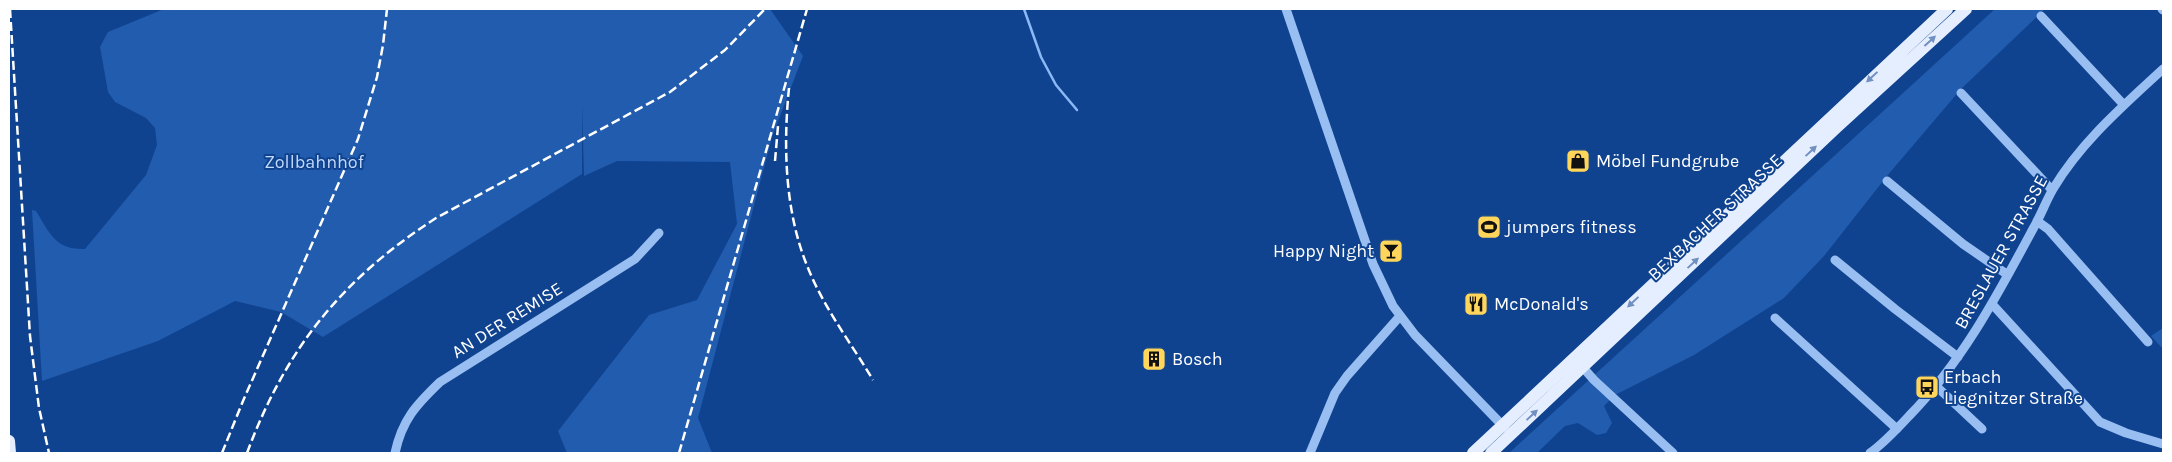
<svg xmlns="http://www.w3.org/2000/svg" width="2172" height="462" font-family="Karla,sans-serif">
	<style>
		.green { fill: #225cae }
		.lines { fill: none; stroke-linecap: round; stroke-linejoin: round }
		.stream { stroke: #8bb9f6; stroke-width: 2.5 }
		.minor { stroke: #99bef2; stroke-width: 9 }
		.major { stroke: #e5eeff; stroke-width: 12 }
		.rail { stroke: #fff; stroke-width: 2.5; stroke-dasharray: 9 4; stroke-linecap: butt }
		.oneway { fill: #7090c1 }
		.labels { text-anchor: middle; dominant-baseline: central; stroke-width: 4; stroke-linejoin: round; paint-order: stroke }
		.poi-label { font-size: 18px; fill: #fff; stroke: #10438f; text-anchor: start }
		.park-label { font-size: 18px; fill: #c1dafd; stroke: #10438f }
		.street-label { font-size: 18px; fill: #fff; stroke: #10438f }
	</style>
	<rect width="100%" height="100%" fill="#10438f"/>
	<!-- green -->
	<path class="green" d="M164,9h606l33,47 -31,81 -74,281 14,35h-145l-9,-22 91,-116 48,-15 40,-76 -7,-62 -113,-1 -33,15 -2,-72v70l-259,163 -42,-25 -46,-11 -77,40 -116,40 -10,-171 4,1c14,23 20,39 49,38l61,-74 11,-30 -2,-17 -9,-10 -31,-16 -7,-10 -8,-45 8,-15z
		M1995,9h50l-84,80 -74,87 -63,80 -40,42 -90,57 -79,40 -11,11 8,17 -6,10 -9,2 -19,-12 -13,3 -28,27h-28z
		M2163,328v21l-12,-13z"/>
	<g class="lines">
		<!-- stream -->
		<path class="stream" d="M1024,9l17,48 15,28 21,25"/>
		<!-- minor -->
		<path class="minor" d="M1286,9l87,255 20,42 22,29 90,93
			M2162,9l1,1
			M2041,16l83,89
			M1961,93l91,97
			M1887,181l76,63 45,31
			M2037,221l11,8 100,113
			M1835,260l60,49 63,48
			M1992,304l108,118 26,11 37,11
			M1775,318l122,111
			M1579,363l15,17 79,73
			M1936,386l46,43
			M395,453c7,-33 21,-48 45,-71l195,-123 24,-26
			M1310,453l25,-60 12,-17 53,-60
			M1870,453c14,-10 27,-24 39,-37 54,-55 89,-122 125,-189 7,-12 12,-26 19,-38 28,-47 70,-83 110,-120"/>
		<!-- major -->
		<path class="major" d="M9,441l1,12
			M1473,453l474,-444
			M1491,453l346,-326 129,-118"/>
		<!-- rail -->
		<path class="rail" d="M10,9l20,327 9,72 10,45
			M789,88c-6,59 -4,125 19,180 16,40 43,75 65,112
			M775,161l3,-35
			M222,453l21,-52 115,-262 19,-62 6,-32 4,-36
			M247,453c39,-105 95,-174 189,-235l234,-126 55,-42 40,-41
			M679,453l128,-444"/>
	</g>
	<!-- one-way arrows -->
	<defs><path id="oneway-solid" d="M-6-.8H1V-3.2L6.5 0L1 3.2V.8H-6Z" transform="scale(1.25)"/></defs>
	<g class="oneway">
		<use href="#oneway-solid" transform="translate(1930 41) rotate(-42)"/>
		<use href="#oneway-solid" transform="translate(1872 77) rotate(137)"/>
		<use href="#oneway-solid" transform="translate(1811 151) rotate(-43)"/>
		<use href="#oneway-solid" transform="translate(1693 263) rotate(-43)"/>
		<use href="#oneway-solid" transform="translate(1633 302) rotate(137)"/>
		<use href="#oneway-solid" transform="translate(1532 415) rotate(-43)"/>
	</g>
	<!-- icons -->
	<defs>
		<g id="shop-square" transform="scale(1.25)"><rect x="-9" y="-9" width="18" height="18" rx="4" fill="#ffd65b" stroke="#10438f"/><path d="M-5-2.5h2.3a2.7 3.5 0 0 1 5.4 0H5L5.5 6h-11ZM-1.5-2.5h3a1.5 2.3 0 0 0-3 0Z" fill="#111"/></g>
		<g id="stadium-square" transform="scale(1.25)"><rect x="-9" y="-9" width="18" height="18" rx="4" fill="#ffd65b" stroke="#10438f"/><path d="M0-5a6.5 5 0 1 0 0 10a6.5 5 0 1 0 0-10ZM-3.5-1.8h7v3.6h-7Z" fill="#111"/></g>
		<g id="bar-square" transform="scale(1.25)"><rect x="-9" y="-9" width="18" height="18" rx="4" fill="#ffd65b" stroke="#10438f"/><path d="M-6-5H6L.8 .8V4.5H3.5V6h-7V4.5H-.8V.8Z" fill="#111"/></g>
		<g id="restaurant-square" transform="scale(1.25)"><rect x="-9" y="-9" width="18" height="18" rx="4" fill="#ffd65b" stroke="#10438f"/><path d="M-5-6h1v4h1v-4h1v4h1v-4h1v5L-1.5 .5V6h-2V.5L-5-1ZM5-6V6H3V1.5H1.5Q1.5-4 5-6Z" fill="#111"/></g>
		<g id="building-square" transform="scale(1.25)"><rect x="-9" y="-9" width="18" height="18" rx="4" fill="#ffd65b" stroke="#10438f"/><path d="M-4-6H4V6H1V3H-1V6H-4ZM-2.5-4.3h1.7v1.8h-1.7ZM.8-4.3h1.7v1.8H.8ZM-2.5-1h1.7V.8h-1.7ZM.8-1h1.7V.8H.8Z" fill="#111"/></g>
		<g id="bus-square" transform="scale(1.25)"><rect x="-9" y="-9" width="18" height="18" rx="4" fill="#ffd65b" stroke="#10438f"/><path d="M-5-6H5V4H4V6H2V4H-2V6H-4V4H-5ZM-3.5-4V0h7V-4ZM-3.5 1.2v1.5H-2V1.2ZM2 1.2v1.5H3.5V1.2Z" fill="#111"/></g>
	</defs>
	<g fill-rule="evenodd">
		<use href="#shop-square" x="1578" y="161"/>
		<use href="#stadium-square" x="1489" y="227"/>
		<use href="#bar-square" x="1391" y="251"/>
		<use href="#restaurant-square" x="1476" y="304"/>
		<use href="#building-square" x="1154" y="359"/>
		<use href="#bus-square" x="1927" y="387"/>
	</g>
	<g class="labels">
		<!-- poi labels -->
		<g class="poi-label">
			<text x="1596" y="161">Möbel Fundgrube</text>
			<text x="1506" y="227">jumpers fitness</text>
			<text x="1374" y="251" text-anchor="end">Happy Night</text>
			<text x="1494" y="304">McDonald's</text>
			<text x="1172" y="359">Bosch</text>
			<text x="1944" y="377">Erbach<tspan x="1944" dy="21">Liegnitzer Straße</tspan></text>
		</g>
		<!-- park labels -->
		<g class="park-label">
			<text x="314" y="162">Zollbahnhof</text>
		</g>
		<!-- street labels -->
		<g class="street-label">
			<text transform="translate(1715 217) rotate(-43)">BEXBACHER STRASSE</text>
			<text transform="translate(2001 252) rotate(-61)">BRESLAUER STRASSE</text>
			<text transform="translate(507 320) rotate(-32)">AN DER REMISE</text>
		</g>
	</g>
	<!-- border -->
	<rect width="2172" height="462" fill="none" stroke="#ffffff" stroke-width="20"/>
</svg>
